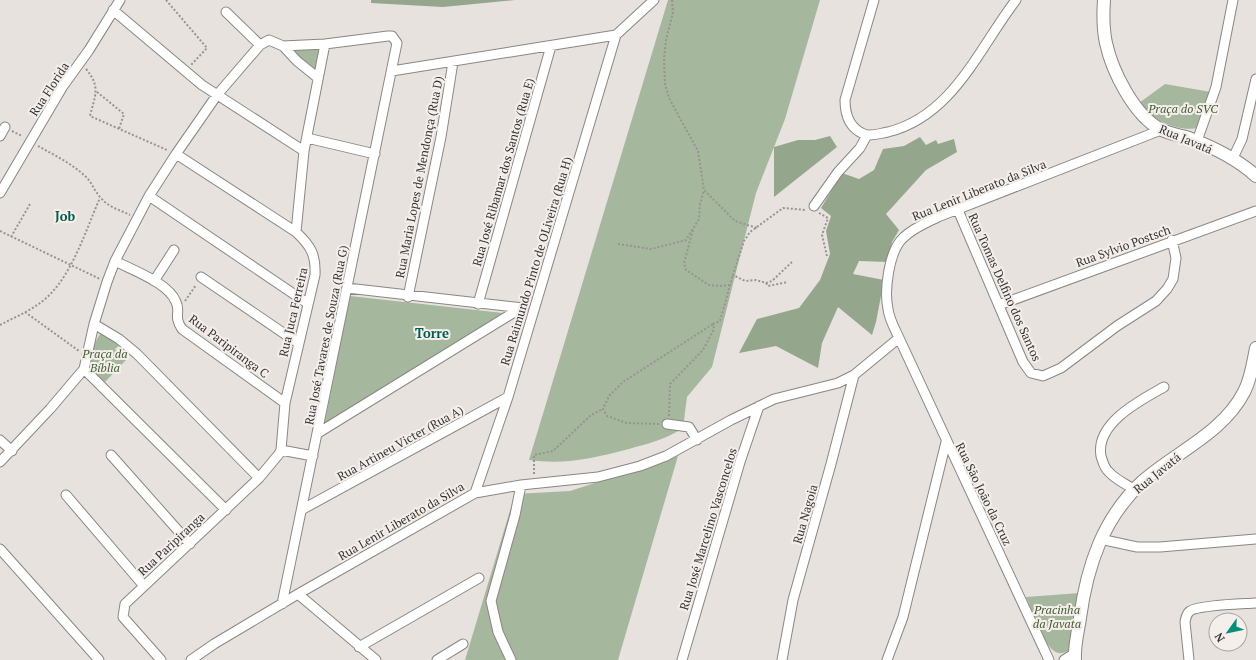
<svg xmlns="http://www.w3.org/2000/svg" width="1256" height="660" font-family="'PT Serif',serif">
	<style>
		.green { fill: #a5b89d }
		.forest { fill: #94a78c }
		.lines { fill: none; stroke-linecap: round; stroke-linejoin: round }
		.minor-casing { stroke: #8b8683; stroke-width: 11 }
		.tertiary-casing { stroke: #8b8683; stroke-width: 14 }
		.path { stroke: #979391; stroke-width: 2; stroke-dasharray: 2 2; stroke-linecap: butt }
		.minor { stroke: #fff; stroke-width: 9 }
		.tertiary { stroke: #fff; stroke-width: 12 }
		.labels { text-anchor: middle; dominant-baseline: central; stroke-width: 4; stroke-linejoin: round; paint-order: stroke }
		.street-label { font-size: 12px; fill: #363433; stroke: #f5efec }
		.park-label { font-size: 12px; font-style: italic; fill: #3e5b30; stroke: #f5efec }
		.neighbourhood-label { font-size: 13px; font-weight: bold; fill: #015e4e; stroke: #f5efec }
	</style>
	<rect width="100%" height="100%" fill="#e8e2df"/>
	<!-- green -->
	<path class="green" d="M668,0h152l-35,119 -29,74 -44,174 -25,30 -4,31c-18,12 -34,15 -54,21 -35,9 -64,16 -100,11z
		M325,44l-7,34 -35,-32z
		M1165,84l46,8 -12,36c-22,4 -47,-8 -60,-25z
		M350,296l153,17 -179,113z
		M102,332l19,12 -6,5 11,11 -21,22c-4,-4 -11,-8 -14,-14 -4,-6 5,-31 11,-36z
		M678,456l-60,204h-153l50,-166 55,-3z
		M1080,593l-10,57c-3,1 -7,4 -11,3 -15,-2 -27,-43 -33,-56z"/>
	<!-- forest -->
	<path class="forest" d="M371,0h144l-72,7 -72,-4z
		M830,136l7,11 -63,50v-50l24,-7h17z
		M920,137l6,8 10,-5 2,4 16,-5 3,13 -31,18 -40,44 13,16 -7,12 -4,20 -29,-1 -6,13 31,6 -8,42 -4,13 -34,-28 -16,36 -4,25 -42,-22 -37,7 18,-34 42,-11 21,-28 10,-26 -4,-23 5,-15 -10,-8 21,-35 17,6 15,-9 9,-21 21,-3z"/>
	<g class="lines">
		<!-- minor casing -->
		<g class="minor-casing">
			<path id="minor" d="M874,0l-29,100c0,15 4,28 19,34 7,3 17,-1 24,-2 65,-16 91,-84 128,-132
				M113,10l89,75 102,66
				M226,12l34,33
				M392,71l224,-36 38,-35
				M0,136l5,-9
				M307,138l68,16
				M1197,141l19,-54 17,-87
				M1233,158l9,-19 14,-60
				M0,193l63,-107 26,-36 31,-50
				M149,196l158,107
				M814,206l24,-34 22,-24 7,-13
				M958,210l65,152 8,11 12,3 18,-8 56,-42 39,-25 11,-12 6,-10 3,-21 -4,-18
				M296,232l8,-81 21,-107
				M115,261c17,9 54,22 61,41 5,10 -3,14 6,27l103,74
				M201,277l97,66
				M154,281l20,-31
				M347,288l176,20
				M408,297l33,-160 12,-75
				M478,304l73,-258
				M999,305l257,-94
				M94,324l25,15 18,15 122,124
				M84,369l142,141
				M667,424l22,3 8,13
				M318,433l203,-125
				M0,440l12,11
				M281,450l32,6
				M111,455l79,89
				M0,462l50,-53 34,-40 10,-45 13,-42 8,-21 34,-65 27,-42 41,-59 43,-50 9,-5 14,6 14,15 21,17
				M1135,490c-9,-6 -19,-10 -26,-18 -5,-4 -6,-10 -8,-16 -6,-33 40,-56 63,-69
				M475,493l33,-96 108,-362
				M66,495l78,91
				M303,509l205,-112
				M1100,539l37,8h23l96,-8
				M0,549l99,111
				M298,594l78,66
				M282,604l115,-561 -5,-7h-4l-63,8 -42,2
				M359,647l120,-69
				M161,660l-38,-43 2,-13 134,-126 20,-24 2,-4 4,-47 30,-128c1,-20 -4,-29 -19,-43l-120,-78
				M191,660l23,-16 84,-50 177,-101 46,-8 77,-8 42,-11 26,-10 65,-36 43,-21 64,-16 16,-8 45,-37
				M437,660l26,-16
				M511,660l-13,-28 -7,-31 24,-86 6,-30
				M682,660l58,-198 19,-56
				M782,660l11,-60 38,-136 23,-89
				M887,660l16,-43 43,-175
				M1049,660l-150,-322c-4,-9 -10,-19 -11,-29 -4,-19 1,-58 15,-71 10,-10 23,-15 35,-21l223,-87
				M1064,660l11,-7
				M1189,660l-4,-38c1,-4 1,-8 5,-11 9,-6 53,-7 66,-8"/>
		</g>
		<!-- tertiary casing -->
		<g class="tertiary-casing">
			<path id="tertiary" d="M1104,0c-1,14 -1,29 2,43 6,28 28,72 54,86 9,5 20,6 29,9 24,9 48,21 67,38
				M1075,660c-1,-14 3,-28 5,-42 7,-52 23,-100 63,-137 33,-29 80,-48 101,-89 7,-13 9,-29 12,-44"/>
		</g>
		<!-- path -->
		<path class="path" d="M166,0l41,48 -16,17
			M672,0l1,12 -7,28 -2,20 1,24 4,14 29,53 6,39 31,31 22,7
			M86,69c15,18 9,26 4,47l77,34
			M97,92l27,22 -5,15
			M12,131l10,5
			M38,146c16,9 33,17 47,30 7,6 9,15 16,22 7,9 19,12 29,17
			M819,213l9,5 -6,17 5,21
			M693,230l-9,33 2,7 23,15 11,1 10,-1
			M0,231l100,48
			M11,237l19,-33
			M618,244l33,5 35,-9 13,-21 1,-15 4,-14
			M792,262l-20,19 -6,2 -10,-3 -11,1 -12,-6 11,-34 6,-9 33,-24 23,2
			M766,283l2,3 20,-4
			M185,301l11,-16
			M25,312l54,39
			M0,325c13,-7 28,-13 40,-22 31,-22 45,-72 60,-105
			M669,416l1,-32 33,-34 11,-21 -1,-5 7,-3 13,-46
			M659,424l-32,-1 -20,-7 -4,-7 6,-13 14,-14 90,-58
			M534,474v-19l19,-4 38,-36 12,-6"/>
		<!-- minor -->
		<use href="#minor" class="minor"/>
		<!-- tertiary -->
		<use href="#tertiary" class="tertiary"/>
	</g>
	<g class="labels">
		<!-- street labels -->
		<g class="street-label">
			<text transform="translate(49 89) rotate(-57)">Rua Florida</text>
			<text transform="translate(1186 139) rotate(23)">Rua Javatá</text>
			<text transform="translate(503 172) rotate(-74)">Rua José Ribamar dos Santos (Rua E)</text>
			<text transform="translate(419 177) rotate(-79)">Rua Maria Lopes de Mendonça (Rua D)</text>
			<text transform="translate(979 190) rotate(-22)">Rua Lenir Liberato da Silva</text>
			<text transform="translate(1123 246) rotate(-20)">Rua Sylvio Postsch</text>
			<text transform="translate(536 261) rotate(-73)">Rua Raimundo Pinto de OLiveira (Rua H)</text>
			<text transform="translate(1005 287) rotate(66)">Rua Tomas Delfino dos Santos</text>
			<text transform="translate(293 312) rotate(-77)">Rua Juca Ferreira</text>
			<text transform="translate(326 335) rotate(-79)">Rua José Tavares de Souza (Rua G)</text>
			<text transform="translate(229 346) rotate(37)">Rua Paripiranga C</text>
			<text transform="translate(400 443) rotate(-29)">Rua Artineu Victer (Rua A)</text>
			<text transform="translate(1157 473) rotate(-39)">Rua Javatá</text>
			<text transform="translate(984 494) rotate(64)">Rua São João da Cruz</text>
			<text transform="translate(805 514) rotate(-74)">Rua Nagoia</text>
			<text transform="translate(401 521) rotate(-30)">Rua Lenir Liberato da Silva</text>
			<text transform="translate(708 529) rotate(-73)">Rua José Marcelino Vasconcelos</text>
			<text transform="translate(171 544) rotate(-43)">Rua Paripiranga</text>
		</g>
		<!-- park labels -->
		<g class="park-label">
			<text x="1183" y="108">Praça do SVC</text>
			<text x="105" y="353">Praça da<tspan x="105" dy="14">Bíblia</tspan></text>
			<text x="1057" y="609">Pracinha<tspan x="1057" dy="14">da Javata</tspan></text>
		</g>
		<!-- neighbourhood labels -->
		<g class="neighbourhood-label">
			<text x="65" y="216">Job</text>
			<text x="432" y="333">Torre</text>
		</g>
	</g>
	<!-- north arrow -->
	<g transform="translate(1228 632) rotate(237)"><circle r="19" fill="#f5efec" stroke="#a9a4a2"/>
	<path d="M0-3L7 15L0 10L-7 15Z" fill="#028e78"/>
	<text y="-6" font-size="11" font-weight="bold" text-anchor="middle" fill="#363433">N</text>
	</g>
</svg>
